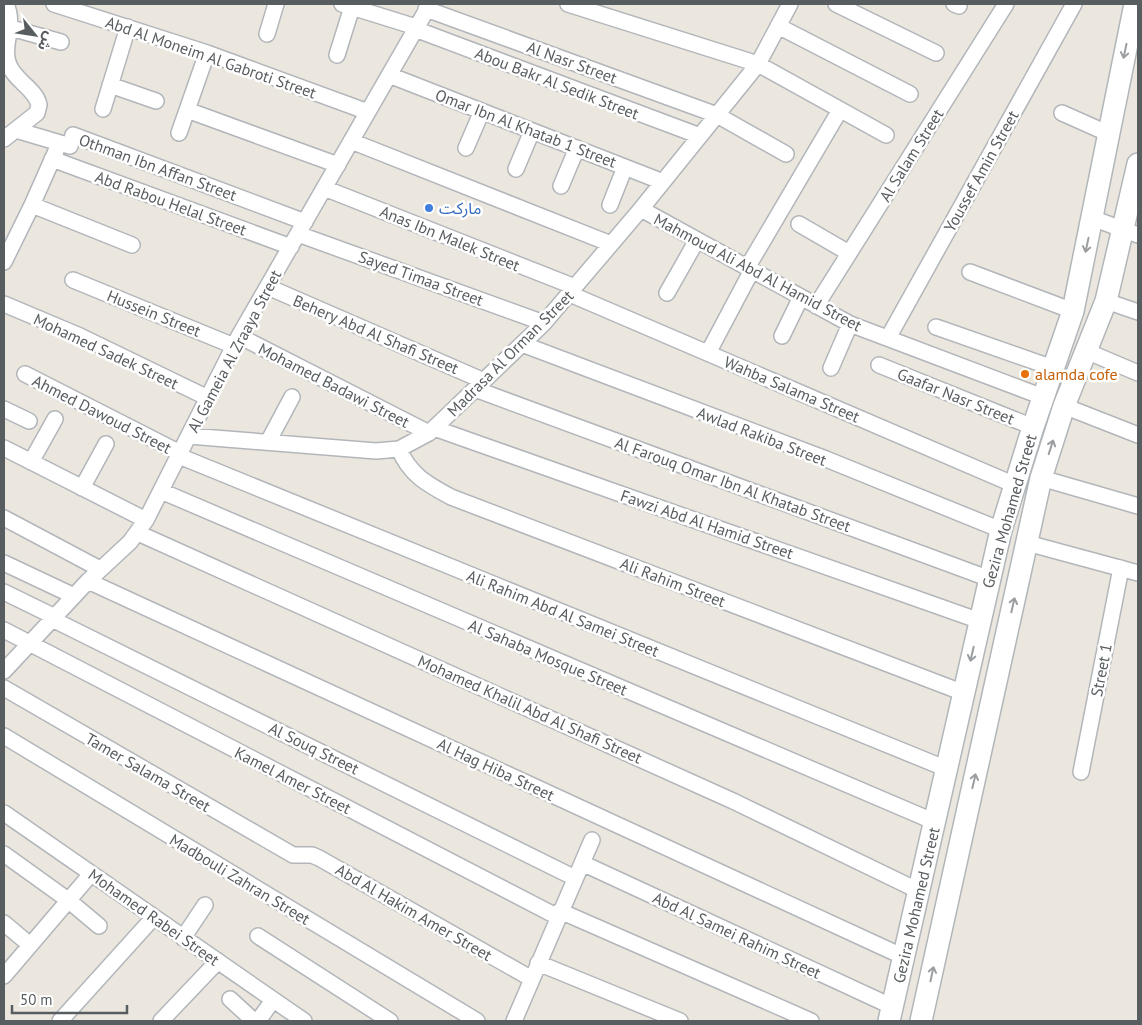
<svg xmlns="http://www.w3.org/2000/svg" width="1142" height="1025" font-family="'PT Sans','Noto Sans Arabic',sans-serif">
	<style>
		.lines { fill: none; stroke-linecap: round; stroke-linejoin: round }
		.minor-casing { stroke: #b2b6ba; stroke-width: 18 }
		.secondary-casing { stroke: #b1b6ba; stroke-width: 24 }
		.minor { stroke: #fff; stroke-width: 15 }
		.secondary { stroke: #fff; stroke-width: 21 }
		.oneway { stroke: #9b9ea0 }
		.shop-dot { fill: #3f7fe0; stroke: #fff; stroke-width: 2 }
		.food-dot { fill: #e8710a; stroke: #fff; stroke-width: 2 }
		.labels { text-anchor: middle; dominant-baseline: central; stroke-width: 5; stroke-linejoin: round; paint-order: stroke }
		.street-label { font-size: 16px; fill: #585d60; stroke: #fff }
		.shop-label { font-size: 16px; fill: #366cbe; stroke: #fff; text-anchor: start }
		.food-label { font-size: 16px; fill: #c56008; stroke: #fff; text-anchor: start }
	</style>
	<rect width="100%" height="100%" fill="#ebe7df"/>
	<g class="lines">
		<!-- minor casing -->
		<g class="minor-casing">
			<path id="minor" d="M54,4l153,49 161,59
				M342,4l74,23
				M568,4l190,60 128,71
				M836,4l100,49
				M954,4l5,2
				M426,9l291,106 69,39
				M778,26l132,68
				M11,28l50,14
				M415,29l285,107
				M267,34l9,-30
				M337,55l15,-48
				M389,75l274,107
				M110,85l46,16
				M103,109l25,-82
				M187,110l151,55
				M1062,113l45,20
				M16,130l54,16 3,-11 232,87
				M179,133l28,-80
				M4,139l33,-26 2,-8c-3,-16 -24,-24 -30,-40 -8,-18 7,-39 -3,-61
				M351,141l260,103
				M466,148l16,-37
				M52,159l239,88
				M516,169l16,-38
				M561,186l16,-38
				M324,188l251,99
				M32,205l100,40
				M610,205l15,-38
				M641,209l209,115 193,73
				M1092,218l46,17
				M799,224l50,29
				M298,234l246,89
				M4,262l28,-57 24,-54
				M747,268l93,-158
				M970,272l103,39
				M73,280l161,66
				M268,287l216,94
				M667,293l30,-53
				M570,294l445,191
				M1106,301l32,11
				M4,304l76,32 128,62
				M816,306l190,-302
				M936,327l117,41
				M239,336l190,97
				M782,336l19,-39
				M888,338l186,-334
				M522,344l304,115 175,71
				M1086,351l52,22
				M708,353l44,-83
				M879,365l154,62
				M831,368l19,-44
				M25,374l155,79
				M475,389l515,190
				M1064,406l74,29
				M4,409l25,12
				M434,428l546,193
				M189,436l187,15 23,-2 30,-16 115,-110 97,-114 117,-145 32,-60
				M268,442l24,-45
				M4,448l142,72
				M399,449c11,26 28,35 52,48l513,196
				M179,456l768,313
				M31,462l24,-43
				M1041,478l97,28
				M82,488l24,-44
				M161,491l774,331
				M4,518l96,51
				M138,533l595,268 186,90
				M1027,543l111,30
				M4,563l70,33
				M88,581l816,376
				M4,592l51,25
				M52,619l523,259
				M4,630l554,287
				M4,671l84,-90 42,-39 16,-22 93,-184 191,-332
				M4,688l289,167h19l7,3 213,121
				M4,736l473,285
				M1081,772l40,-204
				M4,813l300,208
				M4,854l64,46 31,26
				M582,863l311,144
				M560,911l251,110
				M4,923l26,22
				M258,936l132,85
				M183,938l22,-33
				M538,963l142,58
				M4,976l87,-102
				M230,999l24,22
				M60,1021l94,-104
				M161,1021l57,-60
				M258,1021l15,-21
				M514,1021l78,-181"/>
		</g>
		<!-- secondary casing -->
		<g class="secondary-casing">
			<path id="secondary" d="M889,1021l112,-491 32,-103 40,-116 62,-307
				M921,1021l120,-543 23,-72 42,-105 32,-137"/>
		</g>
		<!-- minor -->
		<use href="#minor" class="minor"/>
		<!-- secondary -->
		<use href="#secondary" class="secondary"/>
	</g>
	<!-- one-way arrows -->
	<defs><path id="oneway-shaft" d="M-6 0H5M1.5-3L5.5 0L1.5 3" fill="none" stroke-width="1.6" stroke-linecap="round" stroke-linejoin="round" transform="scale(1.25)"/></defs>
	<g class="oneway">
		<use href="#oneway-shaft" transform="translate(1125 51) rotate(102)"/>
		<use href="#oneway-shaft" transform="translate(1087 245) rotate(102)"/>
		<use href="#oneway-shaft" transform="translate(1051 447) rotate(-72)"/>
		<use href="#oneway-shaft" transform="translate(1013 605) rotate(-77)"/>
		<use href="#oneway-shaft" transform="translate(972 654) rotate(103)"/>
		<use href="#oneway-shaft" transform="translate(974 781) rotate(-77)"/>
		<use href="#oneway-shaft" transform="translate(932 974) rotate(-78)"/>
	</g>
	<!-- markers -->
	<circle class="shop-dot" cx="429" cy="208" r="5"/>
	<circle class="food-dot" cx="1025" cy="374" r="5"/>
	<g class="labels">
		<!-- street labels -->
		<g class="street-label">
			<text transform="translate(211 57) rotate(19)">Abd Al Moneim Al Gabroti Street</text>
			<text transform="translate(572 62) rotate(20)">Al Nasr Street</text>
			<text transform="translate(557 83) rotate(21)">Abou Bakr Al Sedik Street</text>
			<text transform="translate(526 128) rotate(21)">Omar Ibn Al Khatab 1 Street</text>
			<text transform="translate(911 155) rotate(-58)">Al Salam Street</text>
			<text transform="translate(158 167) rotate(20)">Othman Ibn Affan Street</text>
			<text transform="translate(981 171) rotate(-61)">Youssef Amin Street</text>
			<text transform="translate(171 203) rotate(20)">Abd Rabou Helal Street</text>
			<text transform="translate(450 238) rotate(22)">Anas Ibn Malek Street</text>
			<text transform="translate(758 272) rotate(28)">Mahmoud Ali Abd Al Hamid Street</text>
			<text transform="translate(421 278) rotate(20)">Sayed Timaa Street</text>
			<text transform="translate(154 313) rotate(22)">Hussein Street</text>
			<text transform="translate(376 334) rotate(23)">Behery Abd Al Shafi Street</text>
			<text transform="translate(106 351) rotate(25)">Mohamed Sadek Street</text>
			<text transform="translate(234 351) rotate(-62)">Al Gameia Al Zraaya Street</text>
			<text transform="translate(510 353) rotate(-45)">Madrasa Al Orman Street</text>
			<text transform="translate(334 385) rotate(27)">Mohamed Badawi Street</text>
			<text transform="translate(792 389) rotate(23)">Wahba Salama Street</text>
			<text transform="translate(956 396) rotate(22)">Gaafar Nasr Street</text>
			<text transform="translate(102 414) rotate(27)">Ahmed Dawoud Street</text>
			<text transform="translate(762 436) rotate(21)">Awlad Rakiba Street</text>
			<text transform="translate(733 484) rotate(20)">Al Farouq Omar Ibn Al Khatab Street</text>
			<text transform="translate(1009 511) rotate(-74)">Gezira Mohamed Street</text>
			<text transform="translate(707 524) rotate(19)">Fawzi Abd Al Hamid Street</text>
			<text transform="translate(673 582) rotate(21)">Ali Rahim Street</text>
			<text transform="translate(563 613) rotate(22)">Ali Rahim Abd Al Samei Street</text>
			<text transform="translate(548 657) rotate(23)">Al Sahaba Mosque Street</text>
			<text transform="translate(1101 670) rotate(-79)">Street 1</text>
			<text transform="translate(530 709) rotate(24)">Mohamed Khalil Abd Al Shafi Street</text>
			<text transform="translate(314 748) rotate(26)">Al Souq Street</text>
			<text transform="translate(496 769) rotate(25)">Al Hag Hiba Street</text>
			<text transform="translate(148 772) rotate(30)">Tamer Salama Street</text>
			<text transform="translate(293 780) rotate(27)">Kamel Amer Street</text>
			<text transform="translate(240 879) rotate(31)">Madbouli Zahran Street</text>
			<text transform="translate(916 905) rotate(-77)">Gezira Mohamed Street</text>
			<text transform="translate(414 912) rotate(30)">Abd Al Hakim Amer Street</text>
			<text transform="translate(154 917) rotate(35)">Mohamed Rabei Street</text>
			<text transform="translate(737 935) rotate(25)">Abd Al Samei Rahim Street</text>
		</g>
		<!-- shop labels -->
		<g class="shop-label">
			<text x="439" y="208">ماركت</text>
		</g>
		<!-- food labels -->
		<g class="food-label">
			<text x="1035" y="374">alamda cofe</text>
		</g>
	</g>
	<!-- border -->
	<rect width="1142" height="1025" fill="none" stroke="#585d60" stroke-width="10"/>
	<!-- north arrow -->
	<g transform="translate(35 35) rotate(120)" stroke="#ffffff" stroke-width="4" paint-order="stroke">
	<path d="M0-4L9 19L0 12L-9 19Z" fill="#585d60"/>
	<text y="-8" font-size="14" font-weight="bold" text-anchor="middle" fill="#585d60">ش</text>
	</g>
	<!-- scale -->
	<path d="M12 1005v8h115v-8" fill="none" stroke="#585d60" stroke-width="2.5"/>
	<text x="20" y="1005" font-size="15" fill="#585d60" stroke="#ffffff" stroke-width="4" paint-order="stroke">50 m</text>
</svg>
